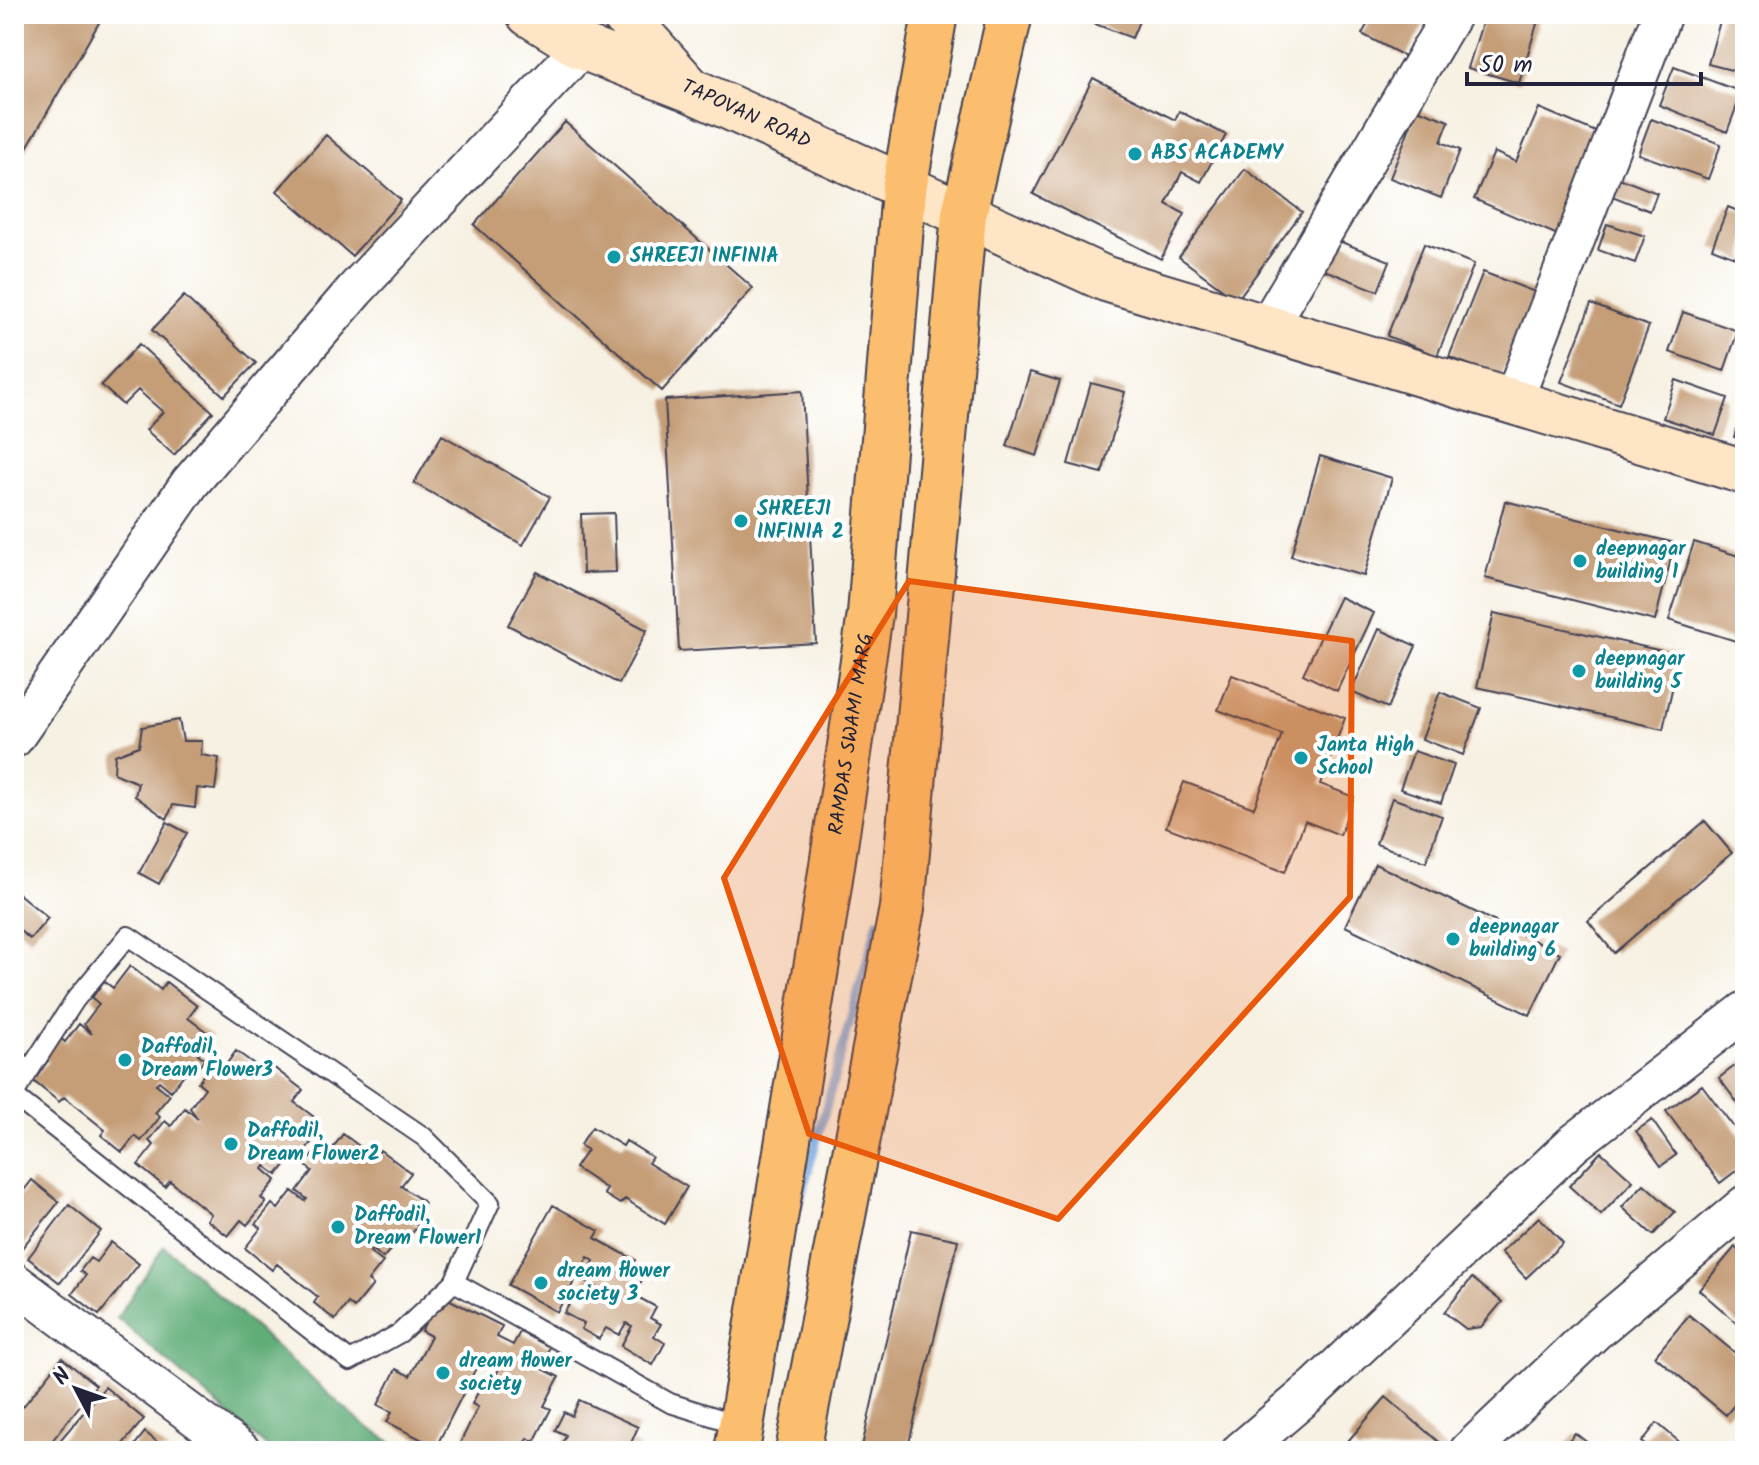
<svg xmlns="http://www.w3.org/2000/svg" width="1759" height="1465" font-family="Kalam,sans-serif">
	<style>
		.forest { fill: #60ad78; stroke: #41685a; stroke-width: 2 }
		.lines { fill: none; stroke-linecap: round; stroke-linejoin: round }
		.stream { stroke: #6f9fd9; stroke-width: 9 }
		.building { fill: #c59e78 }
		.lane-casing { stroke: #424154; stroke-width: 22 }
		.street-casing { stroke: #424154; stroke-width: 42 }
		.secondary-casing { stroke: #424154; stroke-width: 48 }
		.primary-casing { stroke: #424154; stroke-width: 48 }
		.lane { stroke: #fff; stroke-width: 18 }
		.street { stroke: #fff; stroke-width: 38 }
		.secondary { stroke: #fde5c5; stroke-width: 44 }
		.primary { stroke: #fbbe6e; stroke-width: 44 }
		.marked { fill: #e8590c; fill-opacity: 0.2; stroke: #e8590c; stroke-width: 6; stroke-linejoin: round }
		.culture-dot { fill: #0f9aa8; stroke: #fff; stroke-width: 3 }
		.labels { text-anchor: middle; dominant-baseline: central; stroke-width: 8; stroke-linejoin: round; paint-order: stroke }
		.street-label { font-size: 20px; fill: #22223b; stroke: #fff }
		.culture-label { font-size: 20px; font-weight: bold; fill: #0d838f; stroke: #fff; text-anchor: start }
	</style>
	<rect width="100%" height="100%" fill="#fff"/>
	<filter id="ink" filterUnits="userSpaceOnUse"><feTurbulence type="fractalNoise" baseFrequency=".0125" numOctaves="2"/><feDisplacementMap in="SourceGraphic" scale="16" xChannelSelector="R" yChannelSelector="G"/><feConvolveMatrix kernelMatrix="1 2 1 2 8 2 1 2 1" color-interpolation-filters="sRGB"/></filter>
	<filter id="wash" filterUnits="userSpaceOnUse"><feTurbulence type="fractalNoise" baseFrequency=".006" numOctaves="4" result="noise"/><feDisplacementMap in="SourceGraphic" scale="32" xChannelSelector="R" yChannelSelector="G"/><feGaussianBlur stdDeviation="1.8" result="paint"/><feColorMatrix in="noise" values="0 0 0 0 0 0 0 0 0 0 0 0 0 0 0 0 0 1.4 0 .05"/><feComposite in="paint" operator="in"/></filter>
	<g filter="url(#wash)">
		<rect width="100%" height="100%" fill="#f7f1e3"/>
		<!-- forest -->
		<path class="forest" d="M164,1246l196,176 46,29h-135l-154,-133z"/>
		<g class="lines">
			<!-- stream -->
			<path class="stream" d="M798,1207l80,-286"/>
		</g>
		<g id="blocks">
			<!-- building -->
			<path class="building" d="M14,14h90l-90,156z
				M1069,14h73l-10,24z
				M1373,14h57l-24,43 -44,-23z
				M1502,14h38l-21,69 -51,-15 16,-51 16,5z
				M1722,14h23l-2,59 -35,-9z
				M1674,67l68,25 -15,40 -68,-27z
				M1093,78l82,42 4,-9 47,24 -25,47 -19,-10 -16,32 19,10 -24,45 -128,-65z
				M1539,108l64,27 -43,101 -86,-37 20,-47 22,10z
				M1417,109l32,12 -8,21 19,8 -19,48 -51,-20z
				M1651,119l70,25 -13,35 -70,-25z
				M565,122l188,166 -91,103 -188,-166z
				M326,135l75,65 -49,56 -75,-65z
				M1245,169l57,43 -65,88 -58,-43z
				M1619,178l38,15 -7,18 -38,-15z
				M1728,207l17,7v47l-33,-13z
				M1607,224l38,12 -10,27 -37,-13z
				M1326,236l64,25 -12,30 -64,-25z
				M1424,244l50,20 -37,92 -50,-20z
				M1483,272l52,20 -34,85 -52,-20z
				M184,296l72,67 -32,33 -72,-66z
				M1591,304l58,22 -30,78 -58,-22z
				M1683,312l55,19 -14,40 -55,-19z
				M14,321l10,8 -10,14z
				M139,344l74,68 -39,43 -28,-25 17,-18 -25,-22 -15,15 -22,-20z
				M1030,372l30,9 -23,75 -30,-10z
				M1676,380l52,18 -13,37 -52,-17z
				M1091,383l34,9 -23,81 -34,-9z
				M802,391l14,252 -137,8 -14,-251z
				M1744,406h1v35l-11,-4z
				M442,435l108,62 -27,48 -109,-62z
				M1320,456l72,22 -28,98 -73,-20z
				M1505,501l170,42 -20,78 -170,-43z
				M614,513l2,59 -33,1 -2,-59z
				M1694,542l51,16v86l-76,-24z
				M537,572l110,58 -28,54 -111,-59z
				M1340,597l34,16 -37,78 -34,-17z
				M1494,613l186,42 -17,74 -186,-42z
				M1379,629l37,17 -28,62 -37,-16z
				M1232,675l113,43 -25,66 34,13 -14,38 -35,-14 -20,51 -119,-45 18,-45 70,26 28,-74 -64,-24z
				M1440,692l41,16 -18,47 -41,-16z
				M179,720l4,21h19l-1,14 18,3 -4,32 -18,-2 -2,20 -22,-3 -6,14 -32,-23 3,-13 -24,-10 1,-18 24,-9 3,-19z
				M1745,730v20l-6,-2z
				M1414,751l40,14 -13,38 -41,-14z
				M1392,798l50,18 -16,46 -50,-18z
				M1705,821l27,32 -118,100 -26,-32z
				M167,822l20,11 -28,51 -20,-11z
				M1375,864l185,89 -30,62 -185,-89z
				M14,890l34,28 -18,21 -16,-13z
				M130,966l31,24 5,-8 31,24 -9,12 24,18 -14,18 7,5 -9,11 -7,-2 -18,23 -12,-10 -3,3 14,11 -15,18 5,4 -19,24 -6,-5 -13,16 -21,-17 4,-5 -41,-33 -5,5 -27,-22 16,-19 -5,-4 16,-20 6,5 14,-18 13,10 -8,-10 15,-20 -7,-6 12,-17 9,7z
				M236,1051l32,23 5,-7 30,23 -9,12 24,18 -14,18 7,5 -9,11 -7,-1 -18,22 -12,-9 -2,3 13,11 -15,18 5,4 -19,23 -6,-5 -13,16 -21,-16 4,-6 -41,-33 -5,6 -27,-22 16,-20 -5,-4 16,-20 6,5 14,-18 13,11 -8,-11 15,-20 -7,-6 12,-16 10,7z
				M1745,1058v55l-26,-35z
				M1702,1085l43,57v22l-25,19 -54,-72z
				M1652,1120l24,35 -15,11 -25,-35z
				M592,1127l31,19 3,-5 26,16 -4,6 39,24 -22,37 -40,-25 -5,5 -16,-10 3,-5 -32,-21 12,-18 -7,-5z
				M343,1134l31,23 6,-7 31,23 -10,13 24,17 -14,18 7,5 -9,11 -7,-1 -19,22 -11,-9 -2,3 13,10 -15,19 5,4 -19,23 -6,-5 -13,17 -21,-17 4,-6 -41,-33 -5,6 -27,-22 16,-20 -5,-4 16,-20 6,5 14,-18 13,10 2,-2 -10,-8 15,-20 -7,-6 12,-16 10,7z
				M1601,1152l32,29 -32,34 -32,-29z
				M32,1180l27,22 -45,56v-55z
				M1644,1184l31,28 -22,23 -31,-28z
				M69,1205l32,26 -41,52 -32,-25z
				M553,1205l46,26 -4,7 40,22 -6,10 14,8 -9,17 22,12 -6,11 11,6 -7,12 11,7 -12,22 -32,-19 11,-20 -6,-3 -7,12 -13,-7 -7,11 -18,-10 3,-5 -20,-11 11,-18 13,7 8,-15 -13,-7 11,-19 -6,-4 -31,55 -49,-27z
				M1539,1217l24,26 -37,35 -25,-26z
				M911,1230l47,10 -51,211h-46z
				M111,1242l28,22 -40,51 -27,-21 14,-19 -6,-4 10,-13 6,4z
				M1735,1247l10,9v74l-46,-40z
				M1472,1278l30,24 -21,25 -15,2 -22,-17z
				M448,1299l54,27 -5,11 16,8 7,-13 30,15 -11,20 20,10 -15,29 7,3 -17,33 -6,-4 -6,13h-52l-11,-6 19,-38 -6,-3 10,-20 8,3 10,-20 -19,-9 -45,89 -49,-25 5,-10 -14,-7 18,-36 14,7 21,-40 -10,-5 14,-28 9,4z
				M1689,1315l56,46v31l-19,23 -71,-59z
				M62,1358l34,27 -52,66h-11l-19,-15v-18z
				M105,1387l39,32 -27,32h-66z
				M1386,1397l63,54h-91l-10,-10z
				M579,1400l59,27 -7,16 8,3 -2,5h-79l8,-16 -11,-5 9,-18 8,4z
				M1657,1423l26,22 -5,6h-25l-11,-9z
				M145,1432l23,19h-38z
				M1575,1433l23,18h-38z"/>
		</g>
	</g>
	<g filter="url(#ink)">
		<use href="#blocks" fill-opacity="0" stroke="#424154" stroke-width="2"/>
		<g class="lines">
			<!-- lane casing -->
			<g class="lane-casing">
				<path id="lane" d="M14,1094l61,-94 53,-64 296,201 66,66 -36,79 -54,51 -50,28 -336,-265
					M454,1282l216,121 70,22"/>
			</g>
			<!-- street casing -->
			<g class="street-casing">
				<path id="street" d="M1266,329l186,-315
					M1512,404l150,-390
					M14,738l176,-255 165,-193 227,-243
					M14,1282l227,169
					M1241,1451l75,-64 257,-243 172,-133
					M1469,1451l125,-119 151,-127"/>
			</g>
			<!-- secondary casing -->
			<g class="secondary-casing">
				<g id="secondary">
					<path id="s1" d="M529,14l53,33 107,42 417,190 639,193"/>
					<path d="M623,14l65,73"/>
				</g>
			</g>
			<!-- primary casing -->
			<g class="primary-casing">
				<g id="primary">
					<path id="s2" d="M737,1451l84,-513 49,-324 34,-425 31,-175"/>
					<path d="M798,1451l104,-543 62,-694 46,-200"/>
				</g>
			</g>
			<!-- lane -->
			<use href="#lane" class="lane"/>
			<!-- street -->
			<use href="#street" class="street"/>
			<!-- secondary -->
			<use href="#secondary" class="secondary"/>
			<!-- primary -->
			<use href="#primary" class="primary"/>
		</g>
	</g>
	<!-- marked area -->
	<path class="marked" d="M909,581l443,60 -2,256 -292,322 -249,-85 -85,-256z"/>
	<!-- markers -->
	<g class="culture-dot">
		<circle cx="1135" cy="154" r="8"/>
		<circle cx="614" cy="257" r="8"/>
		<circle cx="741" cy="521" r="8"/>
		<circle cx="1580" cy="561" r="8"/>
		<circle cx="1579" cy="671" r="8"/>
		<circle cx="1301" cy="758" r="8"/>
		<circle cx="1453" cy="939" r="8"/>
		<circle cx="125" cy="1060" r="8"/>
		<circle cx="231" cy="1144" r="8"/>
		<circle cx="338" cy="1227" r="8"/>
		<circle cx="541" cy="1283" r="8"/>
		<circle cx="443" cy="1373" r="8"/>
	</g>
	<g class="labels">
		<!-- street labels -->
		<g class="street-label">
			<text stroke="none"><textPath href="#s1" startOffset="240">TAPOVAN ROAD</textPath></text>
			<text stroke="none"><textPath href="#s2" startOffset="726">RAMDAS SWAMI MARG</textPath></text>
		</g>
		<!-- culture labels -->
		<g class="culture-label">
			<text x="1151" y="154">ABS ACADEMY</text>
			<text x="630" y="257">SHREEJI INFINIA</text>
			<text x="757" y="510">SHREEJI<tspan x="757" dy="23">INFINIA 2</tspan></text>
			<text x="1596" y="550">deepnagar<tspan x="1596" dy="23">building 1</tspan></text>
			<text x="1595" y="660">deepnagar<tspan x="1595" dy="23">building 5</tspan></text>
			<text x="1317" y="746">Janta High<tspan x="1317" dy="23">School</tspan></text>
			<text x="1469" y="928">deepnagar<tspan x="1469" dy="23">building 6</tspan></text>
			<text x="141" y="1048">Daffodil,<tspan x="141" dy="23">Dream Flower3</tspan></text>
			<text x="247" y="1132">Daffodil,<tspan x="247" dy="23">Dream Flower2</tspan></text>
			<text x="354" y="1216">Daffodil,<tspan x="354" dy="23">Dream Flower1</tspan></text>
			<text x="557" y="1272">dream flower<tspan x="557" dy="23">society 3</tspan></text>
			<text x="459" y="1362">dream flower<tspan x="459" dy="23">society</tspan></text>
		</g>
	</g>
	<!-- margin -->
	<rect width="1759" height="1465" fill="none" stroke="#fff" stroke-width="48"/>
	<!-- north arrow -->
	<g transform="translate(76 1389) rotate(311)" stroke="#ffffff" stroke-width="6" paint-order="stroke">
	<path d="M0-6L14 30L0 20L-14 30Z" fill="#22223b"/>
	<text y="-12" font-size="22" font-weight="bold" text-anchor="middle" fill="#22223b">N</text>
	</g>
	<!-- scale -->
	<path d="M1467 72v12h234v-12" fill="none" stroke="#22223b" stroke-width="4"/>
	<text x="1479" y="72" font-size="24" fill="#22223b" stroke="#ffffff" stroke-width="6" paint-order="stroke">50 m</text>
</svg>
